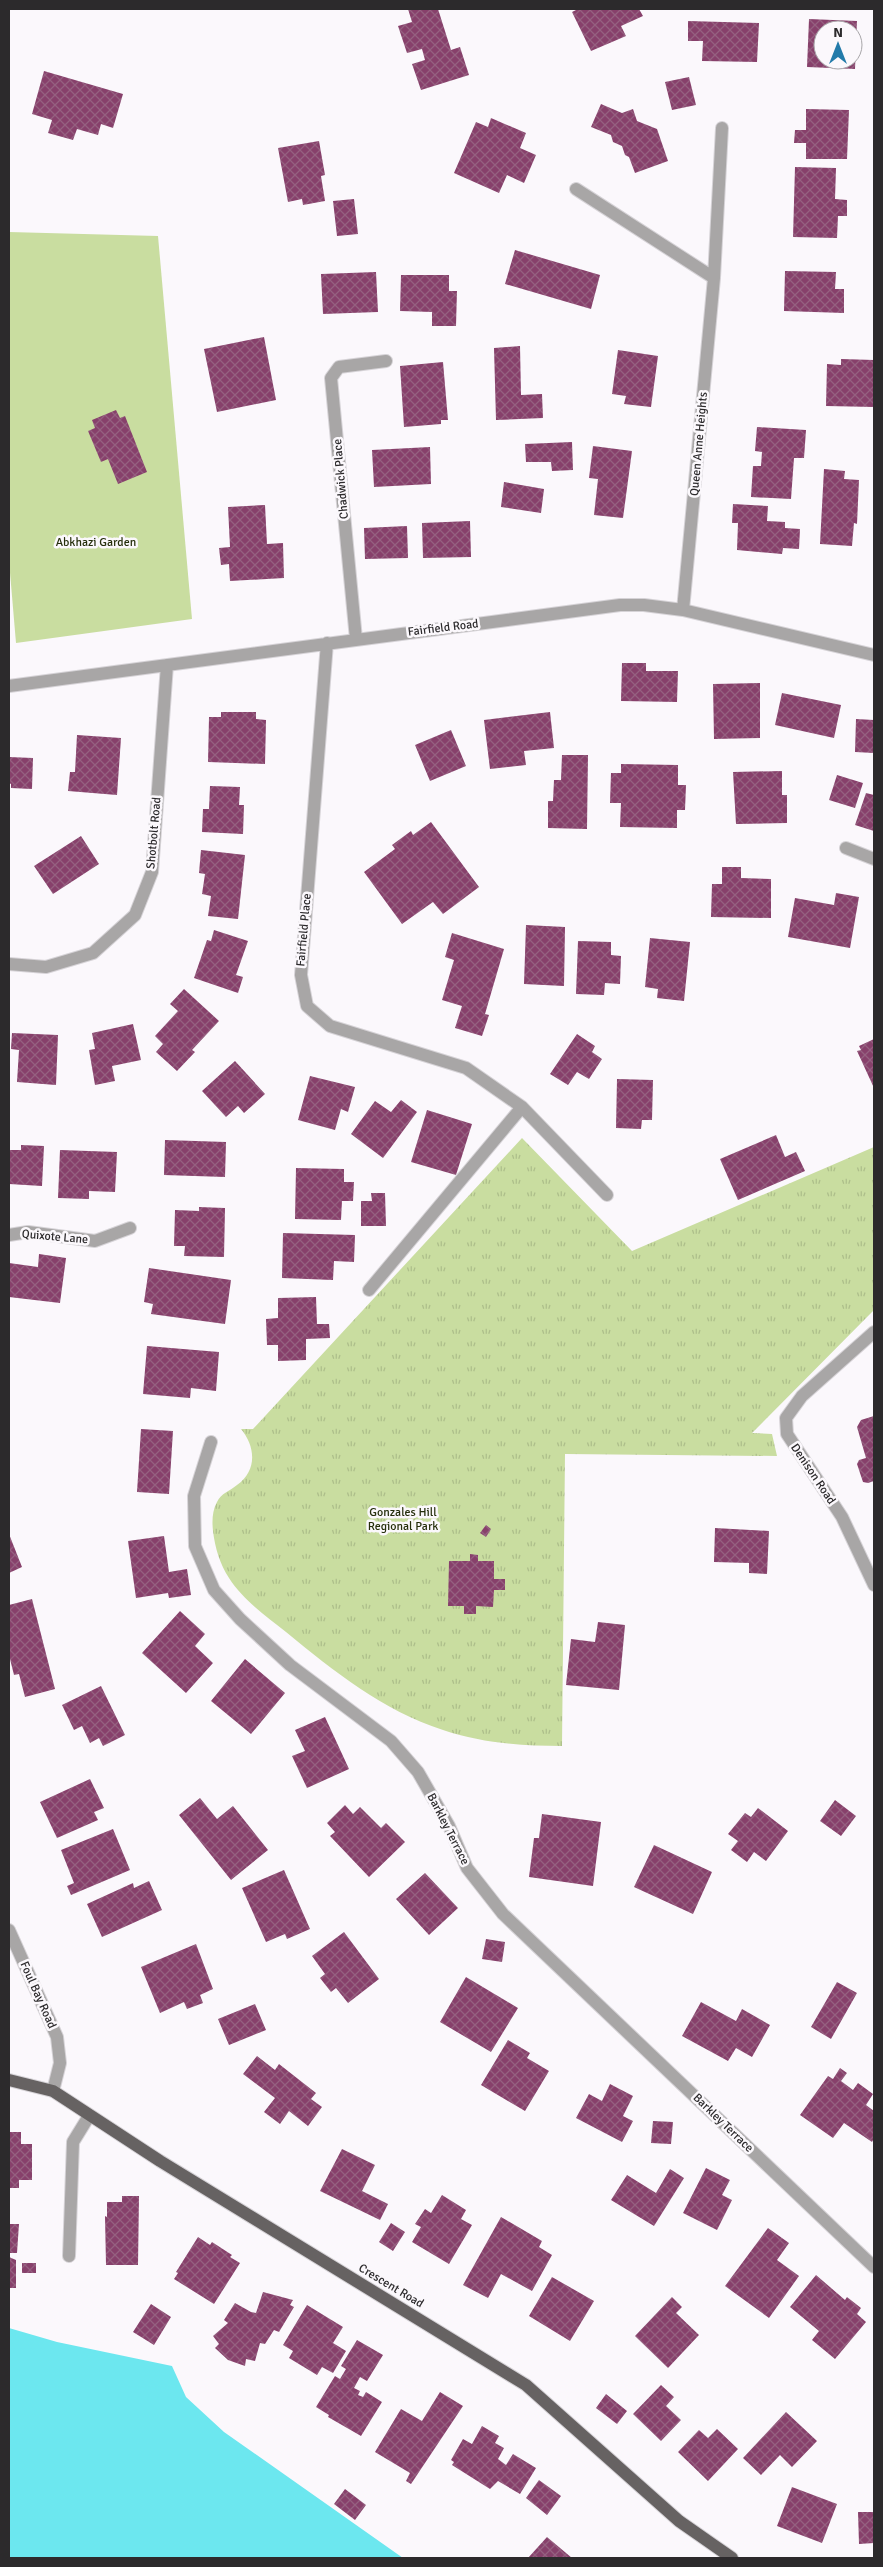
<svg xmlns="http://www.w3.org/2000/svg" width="883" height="2567" font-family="Signika,sans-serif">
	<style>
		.green { fill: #c9dda0 }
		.park { fill: url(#park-tufts) }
		.water { fill: #6ce7ef }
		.building { fill: url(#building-cross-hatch); fill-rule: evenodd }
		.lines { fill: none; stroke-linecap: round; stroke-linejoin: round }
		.minor-casing { stroke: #d6d3d7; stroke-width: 14 }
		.major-casing { stroke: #d6d3d7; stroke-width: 14 }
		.minor { stroke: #a8a6a6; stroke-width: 12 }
		.major { stroke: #666262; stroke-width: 12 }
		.labels { text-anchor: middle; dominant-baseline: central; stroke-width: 5; stroke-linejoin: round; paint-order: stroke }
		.street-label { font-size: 12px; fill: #2c2a2c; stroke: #fbf8fc }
		.park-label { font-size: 12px; fill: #252e0b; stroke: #fbf8fc }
	</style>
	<defs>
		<pattern id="park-tufts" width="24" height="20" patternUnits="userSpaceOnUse" patternTransform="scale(1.25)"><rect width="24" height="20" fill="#c9dda0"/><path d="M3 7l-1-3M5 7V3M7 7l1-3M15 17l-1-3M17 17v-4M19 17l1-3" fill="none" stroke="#adbe8a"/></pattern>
		<pattern id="building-cross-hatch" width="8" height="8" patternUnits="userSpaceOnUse" patternTransform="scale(1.25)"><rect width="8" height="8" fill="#87406b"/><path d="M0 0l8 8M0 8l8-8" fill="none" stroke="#956080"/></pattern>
	</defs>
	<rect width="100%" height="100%" fill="#fbf8fc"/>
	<!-- green -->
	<path class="green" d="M9,232l149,4 34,383 -176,24 -7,-82z"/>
	<!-- park -->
	<path class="park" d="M522,1138l110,113 242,-104v163l-122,123 20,1 5,22 -212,-2 -3,292c-41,0 -80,-3 -119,-16 -61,-20 -108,-58 -157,-98 -20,-16 -43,-32 -57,-54 -9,-14 -14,-30 -16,-47 -1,-9 -1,-20 4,-29 4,-9 13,-11 20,-17 20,-14 19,-38 4,-56h12z"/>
	<!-- water -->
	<path class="water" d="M9,2328l48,14 115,24 14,31 38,35 179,126h-394z"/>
	<!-- building -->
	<path class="building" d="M408,9h30l13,41 9,-3 9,28 -48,15 -9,-26 13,-4 -3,-11 -15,4 -9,-27 14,-4z
		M578,9h61l4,7 -22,10 5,10 -35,15 -19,-39z
		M809,19l48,2 -2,48 -48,-2zM823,30h30v30h-30z
		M688,21l71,2 -2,39 -55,-1 1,-20h-15z
		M44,71l79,23 -10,34 -12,-4 -3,11 -21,-6 -4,11 -25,-7 4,-13 -20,-6z
		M689,77l7,28 -24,5 -7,-28z
		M601,104l21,9 11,-4 4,12 20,8 11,32 -33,12 -6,-16 -4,-2 -3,-9 -9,-4 -2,-7 -20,-8z
		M806,109l43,1 -2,49h-41v-16h-12l1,-13h11z
		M491,118l35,15 -6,15 16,7 -12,28 -17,-8 -8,18 -45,-20 22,-51 12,5z
		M319,141l6,34 -4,1 4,25 -22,4 -1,-6 -14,3 -10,-54z
		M795,167l41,1 -1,31 12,1v16h-9l-1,22 -44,-1z
		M354,199l4,35 -21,2 -4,-35z
		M515,250l85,25 -9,34 -86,-25z
		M785,271l51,1 -1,17h9v24l-60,-2z
		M376,272l2,40 -55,2 -2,-40z
		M401,275h48v16h8l-1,35h-24v-14l-32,-1z
		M264,337l12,63 -59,12 -13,-63z
		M520,346l1,49 21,-1 1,24 -47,2 -2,-72z
		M618,350l40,6 -7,51 -27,-3 2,-8 -14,-2z
		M841,359l33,1v47l-48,-1 1,-42 14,1z
		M443,362l5,58h-7v4l-37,3 -4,-61z
		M116,410l4,8 5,-2 22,56 -29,12 -10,-25 -7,3 -13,-31 7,-3 -3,-8z
		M757,427l49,3 -2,28h-10l-3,41 -40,-2 2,-31h8l1,-14 -7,-1z
		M572,442l1,28 -21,1 -1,-9h-25l-1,-18z
		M593,446l39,5 -9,67 -29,-3 4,-36 -9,-1z
		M430,447l1,37 -57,3 -2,-37z
		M824,469l21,2 -1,8 15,1 -2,44 -3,-1 -2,23 -32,-2z
		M504,482l40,7 -3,24 -40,-6z
		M733,504l35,2 -1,15 18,1v6l15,1 -1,20 -16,-1 -1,6 -45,-4 1,-27h-6z
		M265,505l2,39 16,-1 1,35 -54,3 -1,-17 -8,1 -2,-17 11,-1 -2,-40z
		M470,521l1,36 -48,1 -1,-35z
		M407,526l1,32 -43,1 -1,-31z
		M622,663h24v8h32l-1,31 -56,-1z
		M760,683v55l-46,1 -1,-55z
		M782,693l59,12 -7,33 -59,-13z
		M221,712h35v7l10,1 -1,44 -57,-2 1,-45h12z
		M550,712l4,36 -30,3 2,14 -36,4 -6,-49z
		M856,719l18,1v33l-19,-1z
		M451,730l15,36 -36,15 -15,-36z
		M77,735l44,3 -4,57 -49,-4 2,-19h5z
		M562,755h26l-1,74 -39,-1v-27h5l1,-21h7z
		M9,757l24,1 -1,31 -21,-1v-4l-2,-1z
		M621,764l57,1v20h8l-1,25h-8v18l-57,-1 1,-24h-11l1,-30h10z
		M782,771v24h5v28l-51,1 -3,-52z
		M837,775l26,8 -8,25 -26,-8z
		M210,786l30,1 -1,18h5l-1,29 -41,-2 1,-23h6z
		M866,793l8,2v36l-19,-6z
		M431,822l48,65 -36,27 -10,-12 -31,22 -38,-52 31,-23 -3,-4 19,-14 2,4z
		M81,836l18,28 -46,30 -19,-28z
		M201,850l44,5 -7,64 -30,-3 3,-20 -9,-2 3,-20 -6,-1z
		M722,867h19v11l30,1v39l-60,-1 1,-33h10z
		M836,893l23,4 -9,51 -62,-11 7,-39 39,7z
		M526,925l39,2 -1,59 -40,-2z
		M214,930l34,11 -12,34 7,2 -5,16 -44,-15 13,-38 4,1z
		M452,933l52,16 -19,65 4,1 -7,21 -27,-8 7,-22 -20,-6 12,-40 -9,-3z
		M650,938l40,4 -6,59 -27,-3 1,-9 -13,-2z
		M578,941l33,1v13l10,1 -1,28 -15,-1 -1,12 -28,-1z
		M184,989l35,32 -27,29 3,2 -18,19 -21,-19 7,-8 -8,-8 23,-25 -8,-7z
		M133,1024l8,36 -29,6 3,15 -20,4 -6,-35 6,-1 -3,-16z
		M12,1033l46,2 -2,50 -39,-3 2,-32 -8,-1z
		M577,1034l18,12 -3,6 10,7 -13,20 -12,-7 -9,13 -18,-11z
		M874,1039v49l-17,-37 4,-1 -2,-4z
		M235,1061l30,33 -21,19 -6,-7 -12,11 -24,-26z
		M310,1076l45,11 -7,25 -7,-3 -6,21 -37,-10z
		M617,1079l36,1 -1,40h-10l-1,9 -25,-1z
		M401,1100l16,12 -34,46 -32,-24 24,-33 16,11z
		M427,1110l45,14 -16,51 -45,-13z
		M776,1135l9,22 11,-5 9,19 -67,29 -18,-41z
		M165,1140l61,2 -1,35 -61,-2z
		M21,1145l23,1 -2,40 -33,-2v-34h12z
		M60,1150l57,2 -2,40 -26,-1v8l-31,-1z
		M296,1168l48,1v13h10l-1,19h-11l-1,19 -46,-1z
		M371,1193h14l1,33h-25v-25h11z
		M199,1207l26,1 -1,49 -40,-1 1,-10h-11l1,-36 24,1z
		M283,1233l72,2 -1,27 -20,-1 -1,19 -51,-2z
		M39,1254l27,4 -6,45 -51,-6v-34l29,4z
		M149,1268l82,12 -6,44 -74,-10 2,-10 -9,-2z
		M316,1297l1,27h12l1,14 -24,1v21l-28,1v-16h-11l-1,-26 12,-1v-20z
		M147,1346l72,6 -3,39 -25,-3 -1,10 -47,-4z
		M874,1416v65l-6,2 -5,-1 -6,-18 2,-4 7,-2 -9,-31 4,-7z
		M141,1429l32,2 -4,63 -32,-2z
		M486,1525l5,4 -5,8 -6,-4z
		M715,1528l54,3 -2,43 -18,-1v-10l-35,-1z
		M9,1534l13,33 -13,6z
		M164,1536l5,36 18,-3 4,26 -22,3 -1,-5 -32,5 -8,-57z
		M470,1554l8,1v6h16v18h11v11h-11l-1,17 -17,-1v8h-12v-8h-16l1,-45h21z
		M32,1599l23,90 -30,8 -6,-23 -5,1 -5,-20v-50z
		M180,1611l25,23 -10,12 18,17 -27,30 -44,-40z
		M598,1622l27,3 -6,65 -53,-5 5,-46 24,3z
		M245,1659l40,34 -34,41 -40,-33z
		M101,1686l24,49 -22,11 -4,-8 -9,5 -8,-17 -8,4 -12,-25z
		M325,1717l24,52 -42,19 -15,-32 13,-5 -10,-21z
		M90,1779l14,29 -10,4 4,8 -41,18 -17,-36z
		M200,1798l17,21 16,-13 35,44 -37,30 -52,-65z
		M835,1800l21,16 -15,20 -21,-15z
		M345,1805l8,9 7,-7 21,21 5,-5 19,19 -36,35 -39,-41 5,-4 -8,-9z
		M758,1808l30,23 -22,30 -12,-9 -7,10 -16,-12 7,-9 -10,-7 17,-21 6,4z
		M542,1814l59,8 -8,64 -64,-9 5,-39h5z
		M113,1829l17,41 -59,25 -4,-9 7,-3 -13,-33z
		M654,1845l58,27 -19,42 -59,-27z
		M284,1870l26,59 -23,10 -2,-5 -19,8 -24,-54z
		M425,1873l33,35 -29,27 -33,-36z
		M149,1881l13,29 -60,27 -15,-33 46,-21 1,5z
		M344,1932l35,47 -31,24 -12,-15 -5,4 -11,-14 5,-4 -13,-18z
		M486,1939l19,3 -3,20 -20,-3z
		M196,1944l17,45 -13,6 3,8 -16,6 -3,-7 -24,11 -19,-46z
		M466,1977l52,31 -27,44 -51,-30z
		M837,1982l20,11 -26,46 -20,-12z
		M701,2002l35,19 6,-12 28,16 -18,32 -16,-9 -8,13 -46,-25z
		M255,2004l11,26 -37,15 -11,-26z
		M508,2040l22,13 -3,5 22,13 -24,40 -44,-26z
		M257,2056l18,14 4,-6 37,29 -5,6 11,8 -14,19 -19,-15 -9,13 -16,-12 11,-14 -32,-24z
		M840,2068l7,5 -6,8 12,9 5,-7 15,11 -7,11 8,6v27l-2,4 -28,-19 -11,15 -33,-23 28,-39 5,3z
		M610,2084l23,12 -10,20 10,5 -11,21 -46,-24 13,-24 13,7z
		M653,2121l20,1 -2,22 -20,-1z
		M9,2132h12v12h11v36h-13v8h-10z
		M342,2149l33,16 -13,26 26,13 -8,16 -60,-29z
		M706,2168l24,12 -8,15 10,5 -15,30 -34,-17z
		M670,2169l14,9 -30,48 -43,-26 16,-25 29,18z
		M442,2195l24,15 -5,9 11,6 -23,39 -37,-22 9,-15 -6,-3 10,-15 6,4z
		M122,2196h17l-1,69h-32l-1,-49 2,1v-15h15z
		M501,2217l41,24 -3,6 13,8 -20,36 -31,-17 -13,24 -25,-13z
		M391,2223l14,9 -12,19 -14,-9z
		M9,2224h10l-2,29h-8z
		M768,2228l21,15 -12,17 22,16 -30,42 -44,-32z
		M198,2237l12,8 2,-3 20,13 -2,2 10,6 -26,41 -40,-25 4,-6 -2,-1z
		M9,2257l7,3v28h-7z
		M22,2263h14v10h-14z
		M816,2275l29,25 2,-3 14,11 -4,6 9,8 -31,37 -23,-19 7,-9 -29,-24z
		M552,2277l42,24 -24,40 -41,-25z
		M263,2292l30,8 -3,5 4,2 -15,25 -5,-2 -9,14 -5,-1 -5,18 -9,-2 -1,7 -17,-6 -13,-12 4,-4 -6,-8 15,-13 -4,-3 11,-17 16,9 5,1z
		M672,2297l10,10 -6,6 23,22 -31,33 -33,-32z
		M151,2304l20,13 -17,28 -21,-13z
		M307,2305l36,22 -10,16 13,8 -13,22 -11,-6 -5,8 -28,-17 4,-7 -10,-6z
		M357,2340l26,15 -16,26 -7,-4 -6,11 6,3 -2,4 5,2 3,-5 16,10 -21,34 -33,-19 1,-2 -13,-8 19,-31 5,3 6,-10 -5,-3z
		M661,2385l13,12 -8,9 15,14 -20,21 -28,-27z
		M440,2392l23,14 -52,78 -5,-3 4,-8 -35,-21 26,-43 21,12z
		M606,2394l21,17 -10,13 -21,-16z
		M786,2412l31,29 -25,26 -12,-12 -19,20 -18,-17z
		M482,2426l17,10 -4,7 9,5 -6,11 8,6 7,-11 23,14 -16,26 -22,-13 -8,8 -38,-24 2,-3 -3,-2 12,-21 9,5z
		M717,2429l21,20 -30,32 -30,-29 21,-22 9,8z
		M539,2480l22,16 -14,19 -21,-17z
		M792,2487l45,17 -15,39 -45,-17z
		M345,2489l21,16 -11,15 -21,-16z
		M858,2512h16v31l-15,1z
		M547,2537l25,21h-44z"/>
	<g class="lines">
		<!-- minor casing -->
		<g class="minor-casing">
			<path id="minor" d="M576,189l138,89
				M683,610l31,-332 8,-150
				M356,639l-25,-261 8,-11 47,-6
				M327,643l-26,332 6,31 23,20 136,42 56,39 85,88
				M9,686l611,-81h24l39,5 191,45
				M846,848l28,11
				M9,964l37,3 47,-14 42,-38 17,-43 15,-207
				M9,1235l19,-3 67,9 35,-13
				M369,1290l153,-183
				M874,1332l-72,64 -16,22 1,16 55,83 32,68
				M211,1442l-17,54 1,50 19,44 26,29 50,46 101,76 27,31 31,54 18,42 36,46 371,353
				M9,1930l48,107 3,26 -7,28
				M69,2256l4,-114 16,-26"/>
		</g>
		<!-- major casing -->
		<g class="major-casing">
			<path id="major" d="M9,2080l44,11 107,70 366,224 153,136 53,37"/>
		</g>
		<!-- minor -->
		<use href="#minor" class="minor"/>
		<!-- major -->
		<use href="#major" class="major"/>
	</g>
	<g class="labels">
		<!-- street labels -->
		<g class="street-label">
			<text transform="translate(699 444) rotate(-85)">Queen Anne Heights</text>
			<text transform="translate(341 479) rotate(-95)">Chadwick Place</text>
			<text transform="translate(443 628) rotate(-7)">Fairfield Road</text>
			<text transform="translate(154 833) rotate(-85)">Shotbolt Road</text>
			<text transform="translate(304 930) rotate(-85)">Fairfield Place</text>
			<text transform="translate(55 1237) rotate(5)">Quixote Lane</text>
			<text transform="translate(813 1474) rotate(56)">Denison Road</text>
			<text transform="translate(448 1829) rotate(63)">Barkley Terrace</text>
			<text transform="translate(38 1995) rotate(66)">Foul Bay Road</text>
			<text transform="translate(723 2123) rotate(44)">Barkley Terrace</text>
			<text transform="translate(391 2286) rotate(31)">Crescent Road</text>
		</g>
		<!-- park labels -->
		<g class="park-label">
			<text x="96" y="542">Abkhazi Garden</text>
			<text x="403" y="1512">Gonzales Hill<tspan x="403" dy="14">Regional Park</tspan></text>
		</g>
	</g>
	<!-- border -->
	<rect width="883" height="2567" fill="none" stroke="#2c2a2c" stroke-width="20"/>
	<!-- north arrow -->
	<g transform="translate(838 45)"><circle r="24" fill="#fbf8fc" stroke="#a8a6a9"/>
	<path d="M0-4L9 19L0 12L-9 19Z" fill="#237baa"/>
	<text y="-8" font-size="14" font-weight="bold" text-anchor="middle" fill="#2c2a2c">N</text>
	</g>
</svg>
